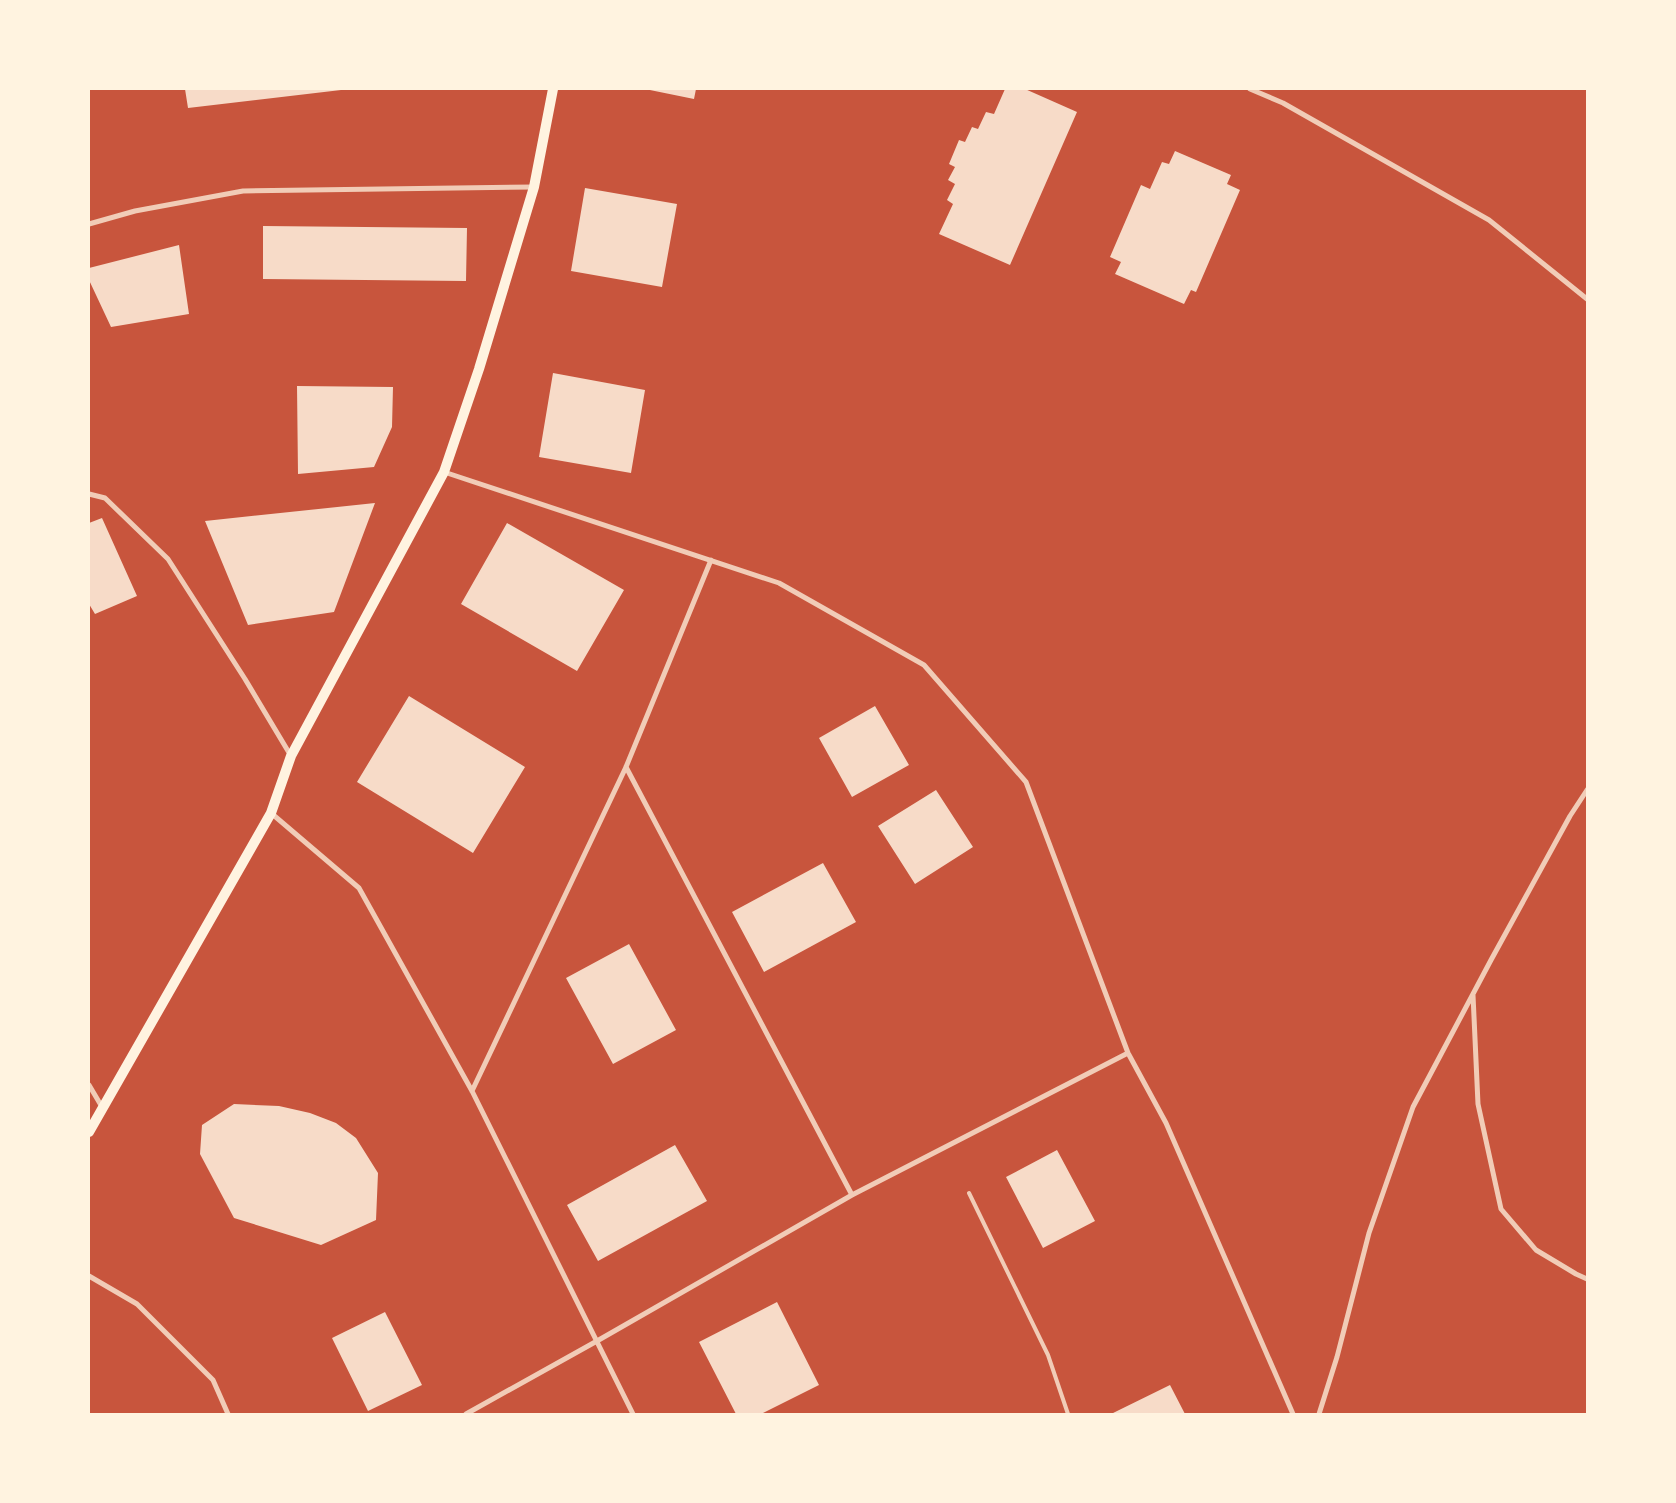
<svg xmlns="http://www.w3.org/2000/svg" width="1676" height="1503" font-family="Inter,sans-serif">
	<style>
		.building { fill: #f7dbc8 }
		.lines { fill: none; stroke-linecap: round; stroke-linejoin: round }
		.service { stroke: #f1ccb7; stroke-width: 4 }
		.minor { stroke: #f1ccb7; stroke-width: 5 }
		.secondary { stroke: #fff3e0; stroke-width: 10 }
	</style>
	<rect width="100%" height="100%" fill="#c8553d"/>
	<!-- building -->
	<path class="building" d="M185,89h156v1l-153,18z
		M645,89h51l-2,10z
		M1005,89h20l52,23 -67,153 -71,-31 14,-30 -6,-4 8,-16 -7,-4 7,-13 -6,-3 10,-24 6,2 7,-15 6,2 8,-17 8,2z
		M1175,151l56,24 -4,9 13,6 -44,102 -5,-2 -7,14 -69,-30 6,-12 -11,-5 31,-72 9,4 12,-27 7,2z
		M585,188l92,16 -15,83 -91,-16z
		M263,226l204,2 -1,53 -203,-2z
		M179,245l10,69 -78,13 -22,-47v-12z
		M553,373l92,17 -14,83 -92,-16z
		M297,386l96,1 -1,40 -18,40 -76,7z
		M375,503l-41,109 -86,13 -43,-104z
		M102,518l35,78 -42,18 -6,-10v-81z
		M507,523l117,67 -47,81 -116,-67z
		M409,696l116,71 -52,86 -116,-71z
		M875,706l34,59 -57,32 -33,-59z
		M936,790l37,57 -58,37 -37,-58z
		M823,863l33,59 -92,50 -32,-60z
		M629,944l47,86 -63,34 -47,-86z
		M234,1104l45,2 31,7 26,10 20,15 22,35 -2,47 -55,25 -87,-27 -34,-64 2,-29z
		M675,1145l32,56 -109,60 -31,-56z
		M1057,1150l38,71 -52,27 -37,-71z
		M777,1302l42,83 -58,29h-25l-37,-72z
		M385,1312l37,73 -54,26 -36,-73z
		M1170,1385l15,29h-74z"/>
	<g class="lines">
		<!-- service -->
		<path class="service" d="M969,1193l79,162 20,59"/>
		<!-- minor -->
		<path class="minor" d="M1250,89l33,14 206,117 98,79
			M89,224l46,-13 108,-20 291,-4
			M444,472l335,111 145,82 102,117 102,271 38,70 127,291
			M89,494l16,4 63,61 77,120 46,77
			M626,767l226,428
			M271,813l88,75 113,203 161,323
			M1473,995l5,109 23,105 35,41 40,24 11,5
			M89,1085l13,22
			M472,1091l154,-324 85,-207
			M89,1276l48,28 76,76 15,34
			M466,1414l131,-73 255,-146 276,-142
			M1319,1414l18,-57 32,-124 44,-126 78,-147 79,-144 17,-26"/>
		<!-- secondary -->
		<path class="secondary" d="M89,1132l182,-319 20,-57 153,-284 35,-103 55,-182 19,-98"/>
	</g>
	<!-- border -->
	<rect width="1676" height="1503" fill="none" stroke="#fff3e0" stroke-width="180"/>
</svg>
